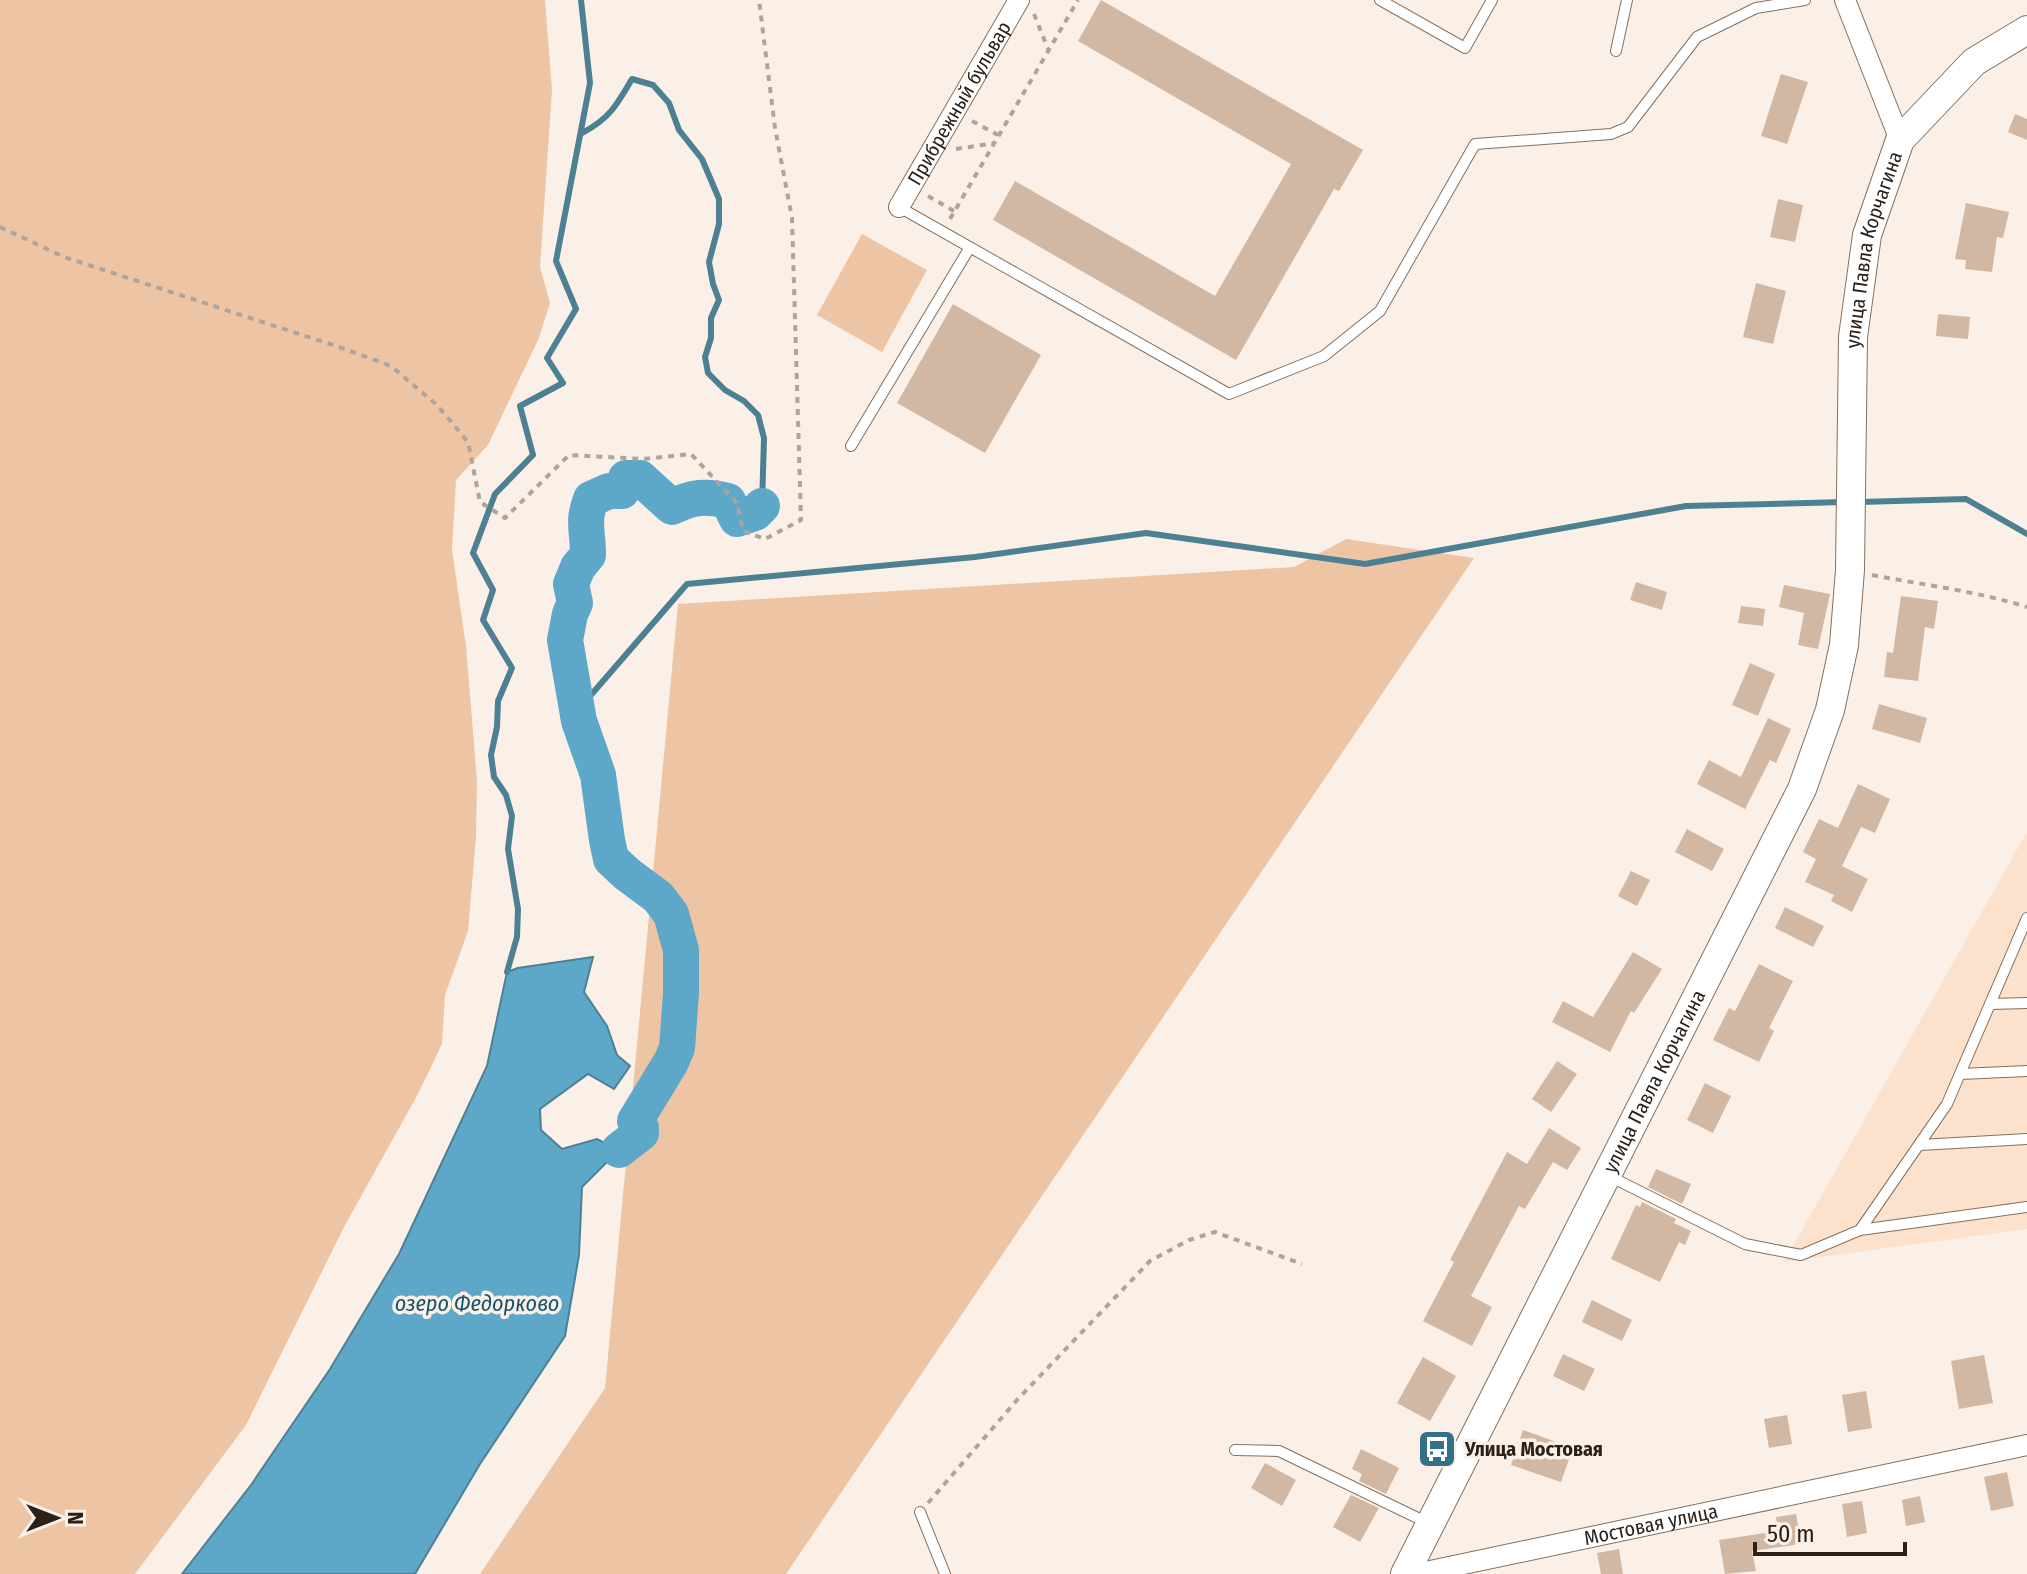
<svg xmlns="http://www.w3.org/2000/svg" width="2027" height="1574" font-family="'Fira Sans Condensed',sans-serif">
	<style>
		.built { fill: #fce1cc }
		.green { fill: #eec5a4 }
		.water { fill: #5da8c9; stroke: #4e8094; stroke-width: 2 }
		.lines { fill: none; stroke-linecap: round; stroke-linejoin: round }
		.stream { stroke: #4e8094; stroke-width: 6 }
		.river { stroke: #5da8c9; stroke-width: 36 }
		.building { fill: #d2b8a3 }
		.service-casing { stroke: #876f5c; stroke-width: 12 }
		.minor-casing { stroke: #876f5c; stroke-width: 22 }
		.secondary-casing { stroke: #876f5c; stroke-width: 30 }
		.path { stroke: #afa49c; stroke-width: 4; stroke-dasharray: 6 6; stroke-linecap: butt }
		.service { stroke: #fff; stroke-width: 10 }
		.minor { stroke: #fff; stroke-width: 20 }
		.secondary { stroke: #fff; stroke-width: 28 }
		.labels { text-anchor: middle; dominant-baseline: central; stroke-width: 7; stroke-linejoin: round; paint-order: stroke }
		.street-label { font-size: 20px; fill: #2b2119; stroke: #fbf0e8 }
		.poi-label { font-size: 20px; font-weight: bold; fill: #2b2119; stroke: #fbf0e8; text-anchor: start }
		.water-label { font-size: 22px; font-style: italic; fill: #145269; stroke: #fbf0e8 }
	</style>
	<rect width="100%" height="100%" fill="#fbf0e8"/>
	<!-- built -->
	<path class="built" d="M2027,832v397l-243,33z"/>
	<!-- green -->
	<path class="green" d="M0,0h545l7,90 -12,177 10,36 -11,35 -51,107 -32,35 -4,70 14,96 11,135 -1,56 -8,94 -23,64 -3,49 -24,50 -74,133 -98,198 -111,149h-135z
		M862,234l65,36 -45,82 -65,-37z
		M1346,539l128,19 -688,1016h-306l125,-186 73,-784 616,-37z"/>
	<!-- water -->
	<path class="water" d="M593,957l-9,35 23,34 10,29 13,11 -16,23 -26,-15 -48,35 1,21 21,19 35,-10 22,11 -37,37 -3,68 -14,81 -85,128 -65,110h-233l69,-89 79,-116 69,-115 88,-188 20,-94 11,-4z"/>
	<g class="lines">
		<!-- stream -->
		<path class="stream" d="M582,133c27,-14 35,-28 50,-54l21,6 16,18 10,27 23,29 17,40v25l-10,38 4,22 6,16 -8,18v20l-6,19 3,16 17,17 19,11 14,14 6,23 -2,68
			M1860,502l106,-3 61,35
			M578,710l109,-126 288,-27 171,-24 219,31 321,-58 159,-4
			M507,972l10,-35 1,-28 -10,-60 4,-33 -6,-21 -12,-18 -3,-22 6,-28 1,-26 14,-33 -29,-48 10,-30 -20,-37 22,-59 38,-39 -13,-49 43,-23 -16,-25 29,-49 -20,-48 34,-178 -9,-83"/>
		<!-- river -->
		<path class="river" d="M619,1150l22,-17v-5l-6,-7 36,-59 6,-14 4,-55v-43l-10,-36 -13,-17 -31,-23 -16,-15 -4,-19 -9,-65 -19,-54 -14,-81 5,-26 5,-11 -4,-19 7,-17 10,-12c0,-25 -6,-33 3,-56l18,-8h13l4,-13h14l32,29c20,-10 34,-12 56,-6l9,18 18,-6 7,-7"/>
	</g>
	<!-- building -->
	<path class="building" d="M1101,0l262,150 -24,41 -5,-2 -98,171 -243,-140 22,-39 200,115 76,-132 -213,-123z
		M1781,74l27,8 -21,62 -26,-8z
		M2015,114l12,5v21l-19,-8z
		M1778,199l25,6 -8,37 -25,-5z
		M1966,203l43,9 -6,26 -6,-1 -5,35 -27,-3 1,-9 -11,-1z
		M1756,283l30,8 -13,53 -30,-7z
		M953,304l88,51 -56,98 -88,-50z
		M1938,314l32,3 -2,22 -32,-3z
		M1636,582l31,10 -5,18 -32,-10z
		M1784,585l46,9 -12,55 -20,-4 6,-32 -25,-6z
		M1901,596l37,5 -4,28 -9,-2 -7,54 -34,-4 3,-25 6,1z
		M1741,606l24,3 -2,17 -25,-3z
		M1750,663l25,11 -17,42 -26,-11z
		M1879,704l48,14 -7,25 -48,-14z
		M1768,718l23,11 -15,34 -6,-3 -25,49 -48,-25 12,-24 32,17z
		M1858,784l32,15 -15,34 -14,-6 -19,39 26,13 -16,33 -21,-11 3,-6 -29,-13 11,-23 -13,-7 16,-33 19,9z
		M1687,829l37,20 -12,22 -37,-19z
		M1631,871l19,9 -13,26 -19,-10z
		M1785,907l39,19 -11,21 -38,-19z
		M1633,952l29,17 -28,44 -3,-2 -21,41 -58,-30 11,-21 30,16z
		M1759,964l34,17 -24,47 5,3 -15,31 -46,-22 16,-32 6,3z
		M1557,1061l20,13 -26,38 -19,-13z
		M1705,1083l26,13 -18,37 -26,-13z
		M1549,1128l32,20 -14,22 -14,-8 -28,47 -6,-3 -48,90 21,11 -20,39 -49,-25 31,-59 -4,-2 57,-108 20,12z
		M1656,1169l35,15 -9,20 -34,-17z
		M1642,1202l34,17 -2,4 17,8 -6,14 -6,-3 -19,40 -49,-23 25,-54 4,2z
		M1592,1300l40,20 -10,21 -40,-19z
		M1563,1354l32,15 -11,22 -31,-15z
		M1984,1355l9,48 -34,6 -8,-48z
		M1423,1357l33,19 -26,45 -33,-18z
		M1866,1391l6,37 -24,4 -6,-37z
		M1787,1415l5,29 -23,4 -5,-29z
		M1523,1430l50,18 -12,34 -50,-17z
		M1361,1449l38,19 -13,26 -27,-13 3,-7 -10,-5z
		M1265,1463l31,17 -14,26 -31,-18z
		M2007,1472l7,34 -23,5 -7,-34z
		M1351,1495l28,13 -19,34 -27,-15z
		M1920,1496l5,26 -19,4 -4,-26z
		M1862,1501l5,32 -20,4 -5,-33z
		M1796,1514l5,30 -49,7 4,20 -31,3 -6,-34 59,-9 -2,-14z
		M1619,1549l4,25h-22l-4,-21z"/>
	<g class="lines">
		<!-- service casing -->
		<g class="service-casing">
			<path id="service" d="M1380,0l85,48 27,-48
				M1616,51l11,-51
				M899,207l330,187 95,-38 56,-45 95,-167 136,-10 17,-7 69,-90 59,-29 49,-8
				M851,446l119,-199
				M1990,1004l37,-1
				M1960,1074l67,-3
				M1920,1145l107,-6
				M1609,1176l136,68 56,11 59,-25 167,-23
				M1860,1230l87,-126 80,-186
				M1235,1450l44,1 149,72
				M920,1512l25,62"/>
		</g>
		<!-- minor casing -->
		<g class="minor-casing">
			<g id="minor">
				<path d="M1845,0l55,140"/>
				<path id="s1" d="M899,207l120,-207"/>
				<path id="s2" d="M1416,1574l611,-129"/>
			</g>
		</g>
		<!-- secondary casing -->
		<g class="secondary-casing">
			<g id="secondary">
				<path id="s3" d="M1405,1574l397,-785 28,-79 14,-65 6,-75 3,-233 14,-102 33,-95 74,-78 53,-32"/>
			</g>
		</g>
		<!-- path -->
		<path class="path" d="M1034,14l14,35
			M972,121l26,14
			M956,149l39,-6
			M928,196l26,15
			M950,219l128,-219
			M0,227l64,30 275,90 52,19 46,39 31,37 12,60 25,16 64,-63 75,4 47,-5 46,49 6,28 22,8 36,-19 -9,-302 -17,-90 -16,-128
			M1872,575c52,10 104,16 155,32
			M928,1503l89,-103 133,-139 39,-21 26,-8 87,32"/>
		<!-- service -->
		<use href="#service" class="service"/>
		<!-- minor -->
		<use href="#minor" class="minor"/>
		<!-- secondary -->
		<use href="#secondary" class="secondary"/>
	</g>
	<!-- icons -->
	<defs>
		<g id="bus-square" transform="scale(2)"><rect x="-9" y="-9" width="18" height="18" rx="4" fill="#356f88" stroke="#fbf0e8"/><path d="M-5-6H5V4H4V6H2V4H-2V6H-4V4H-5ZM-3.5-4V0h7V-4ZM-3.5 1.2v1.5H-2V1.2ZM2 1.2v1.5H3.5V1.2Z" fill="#fff"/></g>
	</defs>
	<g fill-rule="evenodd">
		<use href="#bus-square" x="1437" y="1449"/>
	</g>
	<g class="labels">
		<!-- street labels -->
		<g class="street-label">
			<text stroke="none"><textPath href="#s1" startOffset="120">Прибрежный бульвар</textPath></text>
			<text stroke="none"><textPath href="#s3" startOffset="1428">улица Павла Корчагина</textPath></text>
			<text stroke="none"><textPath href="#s3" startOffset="552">улица Павла Корчагина</textPath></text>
			<text stroke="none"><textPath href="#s2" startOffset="240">Мостовая улица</textPath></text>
		</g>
		<!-- poi labels -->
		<g class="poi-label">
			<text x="1465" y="1449">Улица Мостовая</text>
		</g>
		<!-- water labels -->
		<g class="water-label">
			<text x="477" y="1303">озеро Федорково</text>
		</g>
	</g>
	<!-- north arrow -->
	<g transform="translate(56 1518) rotate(90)" stroke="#fbf0e8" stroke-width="6" paint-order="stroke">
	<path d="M0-6L14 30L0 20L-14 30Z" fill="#2b2119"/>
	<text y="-12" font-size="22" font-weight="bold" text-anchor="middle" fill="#2b2119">N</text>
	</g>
	<!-- scale -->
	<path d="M1755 1542v12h150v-12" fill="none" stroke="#2b2119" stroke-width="4"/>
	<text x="1767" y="1542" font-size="24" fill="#2b2119" stroke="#fbf0e8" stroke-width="6" paint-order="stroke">50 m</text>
</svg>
